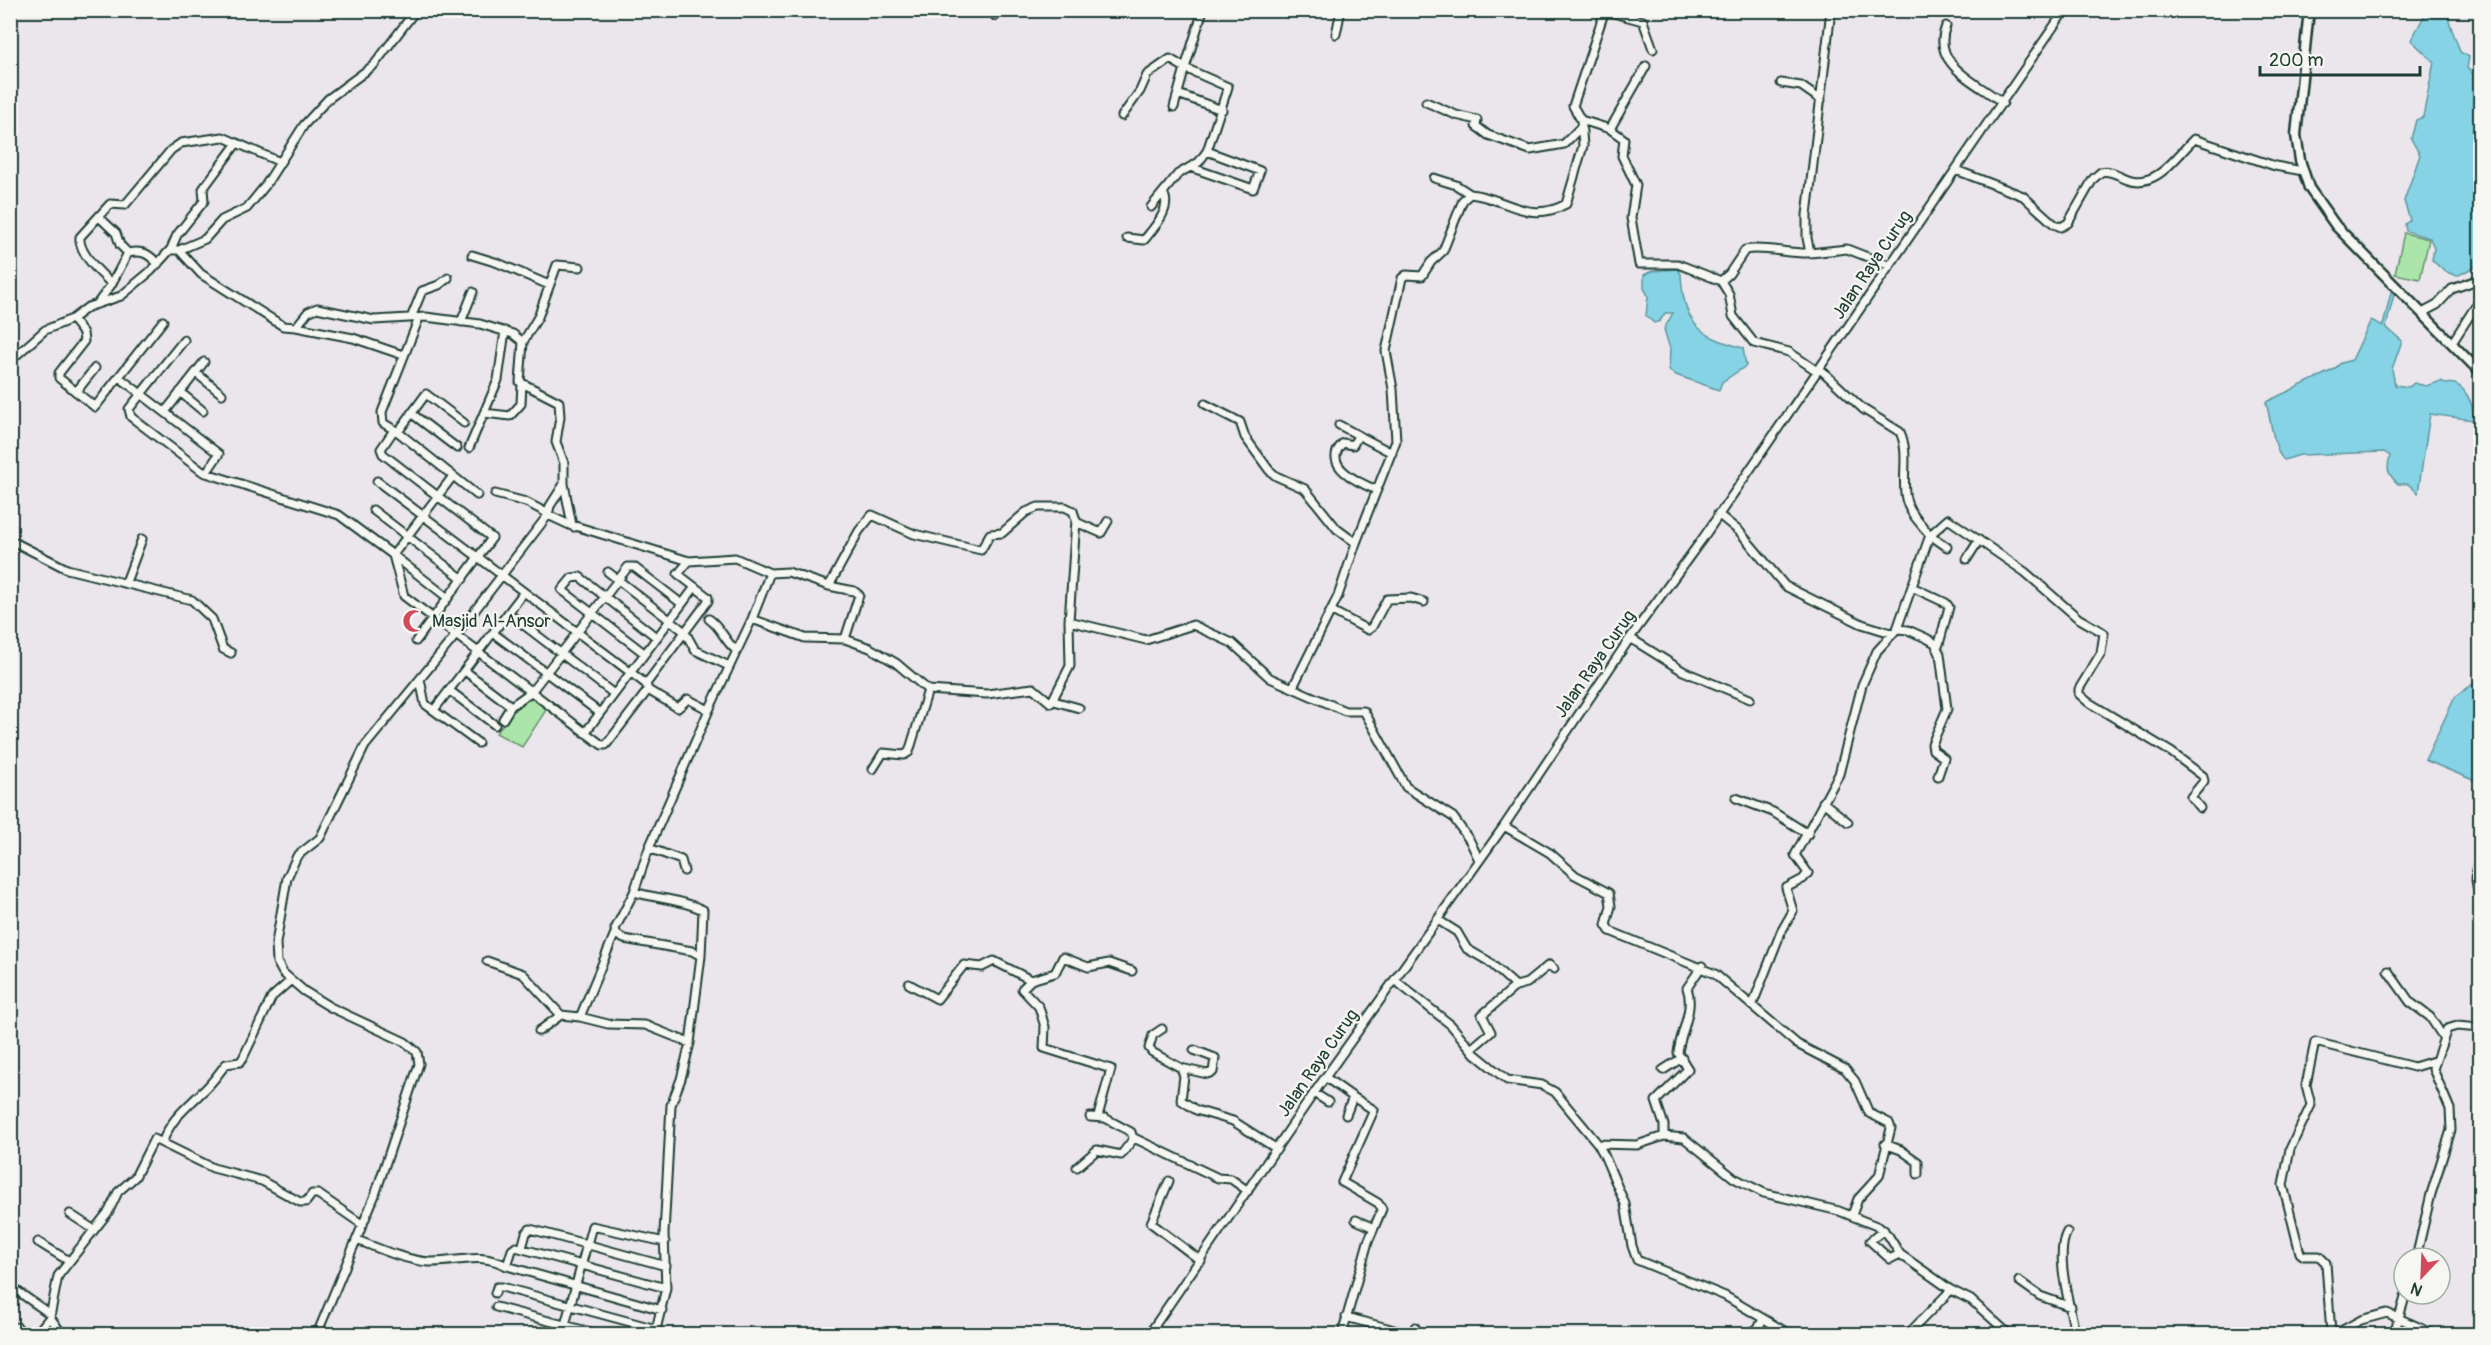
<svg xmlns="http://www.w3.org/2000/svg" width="2491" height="1345" font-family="Pangolin,sans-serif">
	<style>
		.green { fill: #ace5a9; stroke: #66916e; stroke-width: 1.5 }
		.water { fill: #86d3e5; stroke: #5d979e; stroke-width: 1.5 }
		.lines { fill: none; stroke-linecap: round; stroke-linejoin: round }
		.minor-casing { stroke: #1f3d34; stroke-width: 11 }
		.major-casing { stroke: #1f3d34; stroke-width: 13 }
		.minor { stroke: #f6f6f2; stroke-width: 7 }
		.major { stroke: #f6f6f2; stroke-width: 8 }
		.labels { text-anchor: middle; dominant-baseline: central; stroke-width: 4.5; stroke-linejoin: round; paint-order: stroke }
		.street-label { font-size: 18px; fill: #1f3d34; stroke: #f6f6f2 }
		.poi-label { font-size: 18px; fill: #1f3d34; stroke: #f6f6f2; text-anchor: start }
	</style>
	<rect width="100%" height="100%" fill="#ebe6ec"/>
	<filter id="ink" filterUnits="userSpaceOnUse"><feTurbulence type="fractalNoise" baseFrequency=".0167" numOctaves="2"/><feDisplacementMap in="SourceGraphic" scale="12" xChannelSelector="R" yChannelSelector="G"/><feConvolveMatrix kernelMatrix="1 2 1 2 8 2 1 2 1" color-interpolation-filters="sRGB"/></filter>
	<g filter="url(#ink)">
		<!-- green -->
		<path class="green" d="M2404,233l25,6 -9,40 -25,-5z
			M529,691l19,16 -26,40 -26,-14z"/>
		<!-- water -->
		<path class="water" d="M2427,11h20c3,18 8,24 13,41l9,5 -2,11 13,12v184l-23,12 -13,-5 -12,-11 2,-12 -4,-10 -24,-7 -1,-7 5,-4 -6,-19 16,-46 -9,-16 5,-19 7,-3 11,-55 -23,-22z
			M1678,269l3,5c3,50 16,61 62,74l3,18 -24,16 -3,8 -43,-15 -7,-5 1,-21 -6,-20 9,-16h-8l-5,8 -6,2 -8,-7 2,-20 -4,-8v-13l8,-4z
			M2392,288l3,2 -9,37 16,14 -10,28 3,16 14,2 5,-4 12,3 15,-5 6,3c17,-4 28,22 26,36l-43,-6 -12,79 -10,-9h-10c-10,-10 -12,-14 -8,-28l-6,-4 -84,3 -16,5c-10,-8 -14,-44 -18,-58l67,-32 8,-7 11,-3 19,-40 12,6z
			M2480,679v104l-55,-23 30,-63z"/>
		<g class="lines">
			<!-- minor casing -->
			<g class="minor-casing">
				<path id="minor" d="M1831,10l-24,205v23l3,15 37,-4 41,16
					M1606,11l37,10 10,28
					M995,16l2,-6
					M1946,26c-16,39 32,57 57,77
					M1336,34l5,-24
					M1781,83l20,3 20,14
					M1178,94l44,16
					M1426,102l30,13 21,5 -1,6 12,9 42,15 34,-6 18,-18
					M1122,116l18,-25 7,-16 23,-16 15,9 -11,39
					M1581,120l29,9 14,10 -2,17 14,29 -5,33 8,46h39l43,17 8,13 4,22 21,27 35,9 28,19
					M1610,129l36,-63
					M1190,167l63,22 7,-18 -53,-20
					M1956,170l67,26 31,28 7,3 7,-4 25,-44 8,-7c9,-3 18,4 27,7 28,10 48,-22 66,-40l81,27 28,5
					M1434,178l22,7 14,9
					M1151,207l27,-33 21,-12 8,-11 21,-64 -43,-19 18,-58
					M99,217l17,16 4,12 8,8
					M1127,238l17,2c9,-11 29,-32 19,-47
					M171,249l6,-14 27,-34 -1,-12 34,-46
					M179,250l26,-11 17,-19 25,-12 18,-22 39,-61 24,-26 46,-34 42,-55
					M128,253c14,-3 20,0 30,11
					M472,255l26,8 51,22
					M1721,281l8,-7 16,-24c18,-4 44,4 65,3
					M112,284c-11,-10 -34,-31 -32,-47l30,-33 15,1 46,-55 10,-7 42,-6 57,25
					M97,304l14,-19 17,-32
					M2422,313l15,-8 15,-16 28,-10
					M411,318l11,-27 17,-6 9,-7
					M72,319l11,14 1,8 -25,32v5l36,29 68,-86
					M461,322l12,-30
					M296,327l57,11 50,17
					M184,340l-55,69 2,8 72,55 136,43 54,40 11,41 198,149h4l42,-55 -2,-6 62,-83v-4l-30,-23 11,-13
					M523,342l15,-25 19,-52 23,2
					M2452,343l25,-39 3,2
					M10,361l35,-31 27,-11 16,-12 33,-11 30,-25 19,-21h9l22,24 82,52 13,1 12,-15 9,-4 57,12 52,-3 54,7 33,10 10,8 -3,40 39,20 1,15 -4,25 8,21v21l8,41 117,36 46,-3 35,15 18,-1 41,14 30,-55 13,-16 42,19 67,16 9,-16 12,-1 24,-21 12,-5h27l8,4 3,9 -7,101 1,45 -19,37 -18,-15 -46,6 -59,-4 -32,-27 -26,-15 -25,-9 -40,-1 -53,-19 -43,91 -60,138 -15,44 -19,37 2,6 7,4 68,12 9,5 -11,87 -9,36 -10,26 -7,129 2,54 -11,46
					M196,373l26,21
					M119,377l100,77 -13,19
					M76,392l19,-24
					M180,392l23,19
					M1205,404l35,18 5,15 24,33 7,6 29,13 32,40 19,14
					M165,412l39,-50
					M411,413l46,35
					M484,413l26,3 11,-12 1,-21
					M464,423l-38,-29 -28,38 79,63
					M1339,425l53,28
					M394,430l-13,19 2,5 109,84 -76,103
					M398,432l-15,-9 -1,-11 37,-94
					M1358,436l-5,9 -10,-2c-23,22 16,40 34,47
					M469,448l29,-68 7,-49
					M377,481l269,203
					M495,494l31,8 21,11
					M373,510l90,69
					M1718,514l22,18 45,54 77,38 29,9
					M548,515l26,12
					M1076,522l25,11 7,-12
					M10,540l57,29 125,31 20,19 11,30 8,4
					M1947,547l-17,-12 18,-16 77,53 53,46 26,15 -3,20 -22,36v5l9,8 83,50 32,24 1,5 -13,16 9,11
					M1967,559l12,-19
					M608,572l77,60 10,18 34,16
					M126,582l16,-43
					M829,586l25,5 5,4 -14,44
					M1912,587l34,16 3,4 -10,37 -4,-1
					M448,598l-55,-43 60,-79
					M1332,611l36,19 4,-3 15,-28 24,-1 13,4
					M508,613l106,81
					M709,619c13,9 15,22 27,31
					M752,619l18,-46
					M1069,621l77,19 47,-15 39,18 38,35 75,33h19l42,76 47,30 17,24 9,19
					M1897,629l11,1 18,8 9,5 5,11 7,55 -15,35 1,6 11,8 -6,18
					M493,633l107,80
					M1630,638l53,33 67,28
					M644,653l-82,-63 10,-12 8,-1 76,60
					M465,671l46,35
					M420,679l5,25 53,39
					M1293,687l45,-91 18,-53 40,-102 -3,-52 -7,-38 16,-73 4,-3 16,1 9,-14 12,-11 20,-51 7,-6c35,3 58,31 96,10l17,-58 -2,-26 -8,-14 32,-96
					M648,690l30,18 10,-9 21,11
					M450,691l45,34
					M1054,701l25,7
					M434,710l90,-118
					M503,719l8,-13 20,-14 97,-125h6l48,37
					M585,733l110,-146
					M873,769l10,-16 21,2 5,-3 19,-62
					M1736,798l37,14 35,22
					M1823,802l25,20
					M1504,826l46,27 25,22 34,18 2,13 -5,19 4,6 105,43 82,70 48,25 10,12 14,32 20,10 2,5 -12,48 -21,23 -6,16
					M2480,826l-4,54 4,23
					M649,848l32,12 3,11
					M634,892c23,7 47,7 69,18l-2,46
					M1438,920l19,12 10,17 21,12 28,25 -34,29 9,17 -20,17
					M487,961l36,13 38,41
					M2388,971l22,31 20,15 13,20
					M1396,981l55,44 24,29 32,26 35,5 13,7 43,52 6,11 21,49 7,42 5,14 88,36 61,36 26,2
					M909,984l28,15 27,-34 18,2 12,-6 37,19
					M1516,986l11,-3 22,-18 5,4
					M1752,1006l29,-74 12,-21 -7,-23 17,-9 5,-6 -13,-18 44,-81 23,-89 15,-34 20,-22 33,-94c-9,-11 -21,-22 -24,-36 -5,-21 4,-46 -6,-67l-37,-23 -44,-41
					M580,1017l28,7 37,1 45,18
					M1162,1029l-9,6 -4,13 3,4 29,16 3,8 -3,24 15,10 37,11 44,28
					M539,1031l22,-16 19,2 35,-84
					M1181,1068l26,6 6,-2 2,-14 -21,-8
					M1663,1070l19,-12
					M1325,1077l28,20 -7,18
					M1314,1093l14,9
					M1098,1116l13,-47 -67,-21 1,-21 -6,-20 -17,-18 9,-9 24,-7 8,-16 25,10 21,-4 23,8
					M1090,1117l15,1 26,14 2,6
					M1664,1136l20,2 50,40 30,15 75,18 40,16 9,8 12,19 51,36 20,10 38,34
					M163,1141c8,-22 22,-32 38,-48 10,-8 17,-19 25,-29l14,-2 3,-4 29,-61 18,-16
					M1598,1144l39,1 27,-9v-11l-8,-24 32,-32 -10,-16c2,-20 17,-44 9,-65l15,-22
					M1885,1144l16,6 17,12v12
					M1077,1167l20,-17 24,5 13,-17 84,40 13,1 17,12
					M1169,1181l-18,42 50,38
					M70,1214l23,15
					M1356,1220l18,8
					M1884,1230l-14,11 20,18 10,-5
					M2067,1232c-13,23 4,76 8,102
					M357,1240c23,9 47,20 72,22 31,1 48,-11 78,4l155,44
					M38,1242l31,19
					M522,1248l4,-15 4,-4 136,37
					M2416,1258l15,-64 20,-64 -1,-21 -17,-40 14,-40 10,-3 23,2
					M507,1266l5,-16 4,-3 150,41
					M2019,1281l21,15 31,11
					M10,1286l40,28
					M495,1293l2,-6h5l154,42
					M496,1307l102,27
					M1346,1317l41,11 -2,6
					M565,1325l27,-99 73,16
					M17,1327l7,7
					M1387,1328l20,6
					M36,1334l14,-17
					M62,1334l-12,-17 8,-41 51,-65 9,-19 17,-15 19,-38 59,29 49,13 38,21h6l6,-8h6l45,31
					M317,1334l58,-139 44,-131 -2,-12 -12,-10 -75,-35 -26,-16 -21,-18 -6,-11 -1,-19 11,-65 10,-22 23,-18 45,-92 91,-111 92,-120 2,-9 14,-22
					M1149,1334l165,-241 190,-267 126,-188 73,-100 362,-528
					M1342,1334l26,-92 14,-33 -4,-6 -36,-21 32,-72 -21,-13
					M1411,1334l4,-7
					M1748,1334l9,-5 6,-9
					M1908,1334l43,-44
					M2331,1334l-5,-71 -7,-7h-15l-4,-3 -17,-68 7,-36 21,-44 -5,-20 9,-43 99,25 20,-6
					M2335,1334l26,-14 26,-7 47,21
					M2394,1334l12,-40"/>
			</g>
			<!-- major casing -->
			<g class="major-casing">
				<path id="major" d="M2309,10l-13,125 4,25 9,28 27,38 144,146"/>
			</g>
			<!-- minor -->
			<use href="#minor" class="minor"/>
			<!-- major -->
			<use href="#major" class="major"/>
		</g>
	</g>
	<!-- icons -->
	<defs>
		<g id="mosque-bare" transform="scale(1.8)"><path d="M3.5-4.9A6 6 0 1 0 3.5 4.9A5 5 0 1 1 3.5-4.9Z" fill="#d1495b" stroke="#f6f6f2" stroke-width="2.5" paint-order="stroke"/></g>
	</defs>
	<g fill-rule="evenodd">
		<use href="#mosque-bare" x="414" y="621"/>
	</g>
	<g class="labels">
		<!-- street labels -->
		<g class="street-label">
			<text transform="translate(1872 265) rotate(-56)">Jalan Raya Curug</text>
			<text transform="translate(1595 664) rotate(-55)">Jalan Raya Curug</text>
			<text transform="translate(1318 1063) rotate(-55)">Jalan Raya Curug</text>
		</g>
		<!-- poi labels -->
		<g class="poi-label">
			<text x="432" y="621">Masjid Al-Ansor</text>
		</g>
	</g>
	<!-- margin -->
	<rect width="2491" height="1345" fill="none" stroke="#f6f6f2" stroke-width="36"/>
	<rect x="18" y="18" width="2455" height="1309" fill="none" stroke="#1f3d34" stroke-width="2" filter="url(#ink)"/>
	<!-- north arrow -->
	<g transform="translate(2422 1276) rotate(203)"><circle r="28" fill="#f6f6f2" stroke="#a0aca6" stroke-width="1.5"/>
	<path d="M0-4.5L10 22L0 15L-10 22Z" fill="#d1495b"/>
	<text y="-9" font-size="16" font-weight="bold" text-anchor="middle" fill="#1f3d34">N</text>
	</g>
	<!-- scale -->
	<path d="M2260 66v9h160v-9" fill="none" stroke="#1f3d34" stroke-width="3"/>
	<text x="2269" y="66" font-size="18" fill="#1f3d34" stroke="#f6f6f2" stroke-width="4.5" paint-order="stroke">200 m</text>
</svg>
